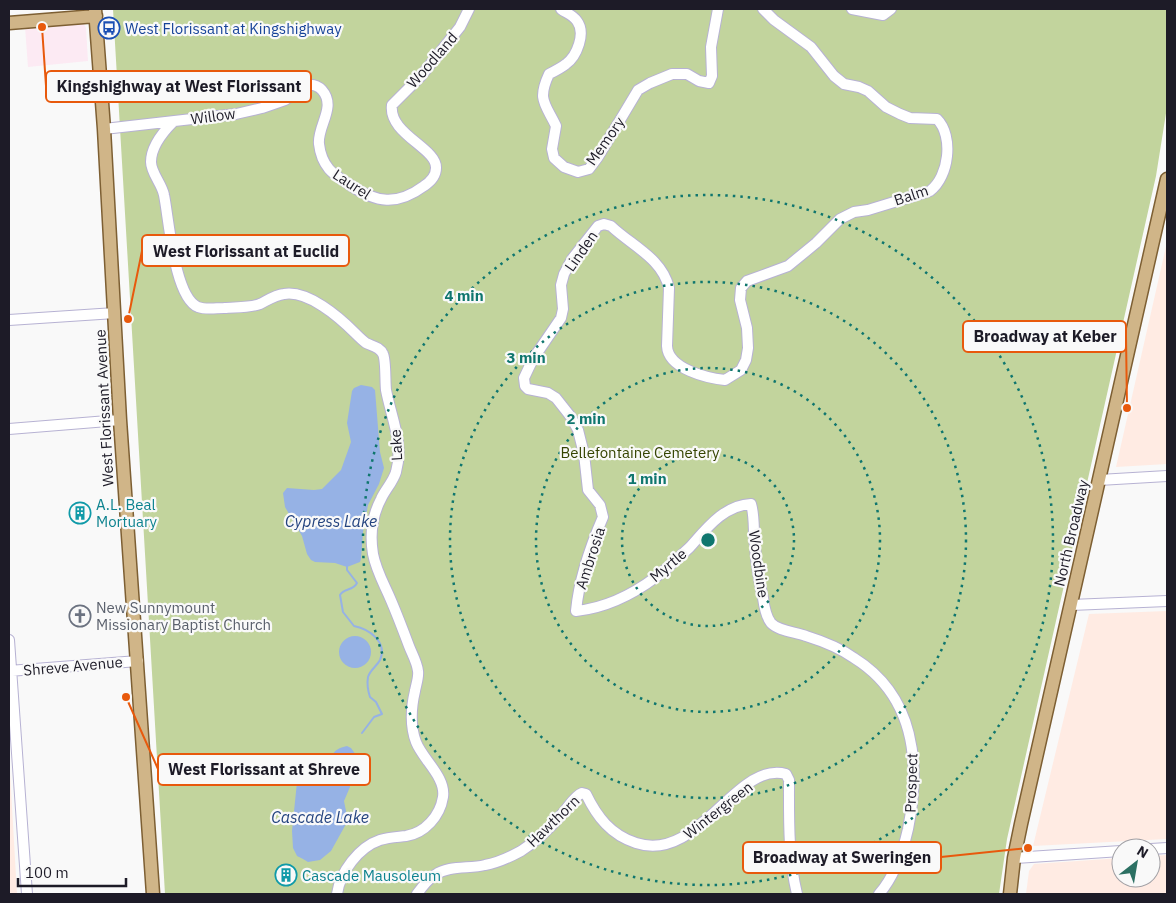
<svg xmlns="http://www.w3.org/2000/svg" width="1176" height="903" font-family="'IBM Plex Sans',sans-serif">
	<style>
		.commercial { fill: #fceaf3 }
		.industrial { fill: #ffebe3 }
		.green { fill: #c2d49d }
		.water { fill: #96b2e5 }
		.lines { fill: none; stroke-linecap: round; stroke-linejoin: round }
		.stream { stroke: #96b2e5; stroke-width: 2 }
		.minor-casing { stroke: #b7b2d3; stroke-width: 12 }
		.major-casing { stroke: #7d5f33; stroke-width: 15 }
		.minor { stroke: #fff; stroke-width: 10 }
		.major { stroke: #d0b588; stroke-width: 12 }
		.ring { fill: none; stroke: #0f766e; stroke-width: 2.5; stroke-dasharray: 2.5 5 }
		.labels { text-anchor: middle; dominant-baseline: central; stroke-width: 4.5; stroke-linejoin: round; paint-order: stroke }
		.transit-label { font-size: 15px; fill: #164399; stroke: #f9f9f9; text-anchor: start }
		.street-label { font-size: 15px; fill: #1d1b27; stroke: #f9f9f9 }
		.park-label { font-size: 15px; fill: #354402; stroke: #f9f9f9 }
		.culture-label { font-size: 15px; fill: #0d838f; stroke: #f9f9f9; text-anchor: start }
		.worship-label { font-size: 15px; fill: #5b616d; stroke: #f9f9f9; text-anchor: start }
		.water-label { font-size: 16px; font-style: italic; fill: #23437f; stroke: #f9f9f9 }
		.centre { fill: #0f766e; stroke: #f9f9f9; stroke-width: 2.5 }
		.ring-label { font-size: 15px; text-anchor: middle; font-weight: bold; fill: #0f766e; stroke: #f9f9f9; stroke-width: 4.5; stroke-linejoin: round; paint-order: stroke }
		.leader { fill: none; stroke: #e8590c; stroke-width: 2 }
		.callout-dot { fill: #e8590c; stroke: #f9f9f9; stroke-width: 2 }
		.callout { fill: #f9f9f9; stroke: #e8590c; stroke-width: 2 }
		.callout-label { font-size: 16px; text-anchor: middle; font-weight: bold; fill: #1d1b27 }
	</style>
	<rect width="100%" height="100%" fill="#f9f9f9"/>
	<!-- commercial -->
	<path class="commercial" d="M81,23l3,1 2,4 2,33 -60,6 -3,-40z"/>
	<!-- industrial -->
	<path class="industrial" d="M1167,242v222l-51,3z
		M1167,611v228l-134,7 56,-232z
		M9,754l8,140h-8z
		M1167,855v39h-141l3,-23 5,-7 87,-6v20h30v-22z"/>
	<!-- green -->
	<path class="green" d="M113,9h1054v98l-11,69 -149,663 -8,55h-834z"/>
	<!-- water -->
	<path class="water" d="M361,385l11,2 3,3 5,62 4,16 -5,16 -11,21 -5,27 -2,27 -1,3 -13,5 -12,-4 -20,-1 -4,-2 -4,-6 -5,-18 -17,-29 -2,-14 4,-5 27,2 8,-1 19,-19 10,-28 -4,-19 5,-32 2,-3z
		M339 652a16 16 0 1 1 32 0a16 16 0 1 1-32 0Z
		M347,746l4,2 5,7 -6,13v19l-6,14 3,15 -1,8 -15,27 -11,9 -12,2 -5,-3 -6,-3 -4,-8 -1,-17 5,-49c7,-10 18,-9 27,-16 12,-10 5,-16 23,-20z"/>
	<g class="lines">
		<!-- stream -->
		<path class="stream" d="M347,567v3l10,13c-4,8 -13,5 -17,12l3,17 11,14c15,3 34,16 26,34 -3,6 -10,10 -12,17 -1,6 0,14 2,20l6,5 6,12 -8,3 -12,16"/>
		<!-- minor casing -->
		<g class="minor-casing">
			<path id="minor" d="M561,9c5,4 12,6 16,12 9,12 0,35 -11,43 -5,4 -11,7 -17,10 -12,26 -4,29 7,52l-4,23 2,9 10,9 14,5 11,-3 9,-12 40,-67 12,-7 22,-9h15l12,7 10,2 3,-7 -1,-29 7,-38
				M763,9l11,11 37,27 23,29 10,8 15,3 9,4 18,16 14,7 10,4 27,1c17,17 12,58 -7,72l-62,19 -14,2 -14,7 -24,24 -28,23 -41,15 -6,7 -1,12 7,28 1,20 -2,12 -5,10 -16,10c-18,-2 -57,-11 -58,-34l2,-58c-7,-30 -37,-42 -58,-62l-7,-2 -6,2 -26,33 -8,15 -3,11 2,24 -2,9 -28,41 -9,19 1,8 3,3 20,4 8,5 15,19 7,13 6,24 4,36 12,15 3,12c-13,30 -24,62 -27,94 29,-3 56,-16 80,-34 12,-9 23,-20 34,-30 16,-18 34,-42 61,-43 4,13 2,28 4,42 1,17 4,35 8,52 1,7 3,19 8,25 7,8 25,9 35,13 16,5 34,12 48,22 61,38 67,106 54,171 -5,22 -14,48 -29,65
				M852,9l31,6 8,-6
				M173,122c-10,10 -22,25 -22,40 0,11 11,22 13,33 5,24 10,102 34,112 8,3 18,1 26,1 11,-1 25,0 36,-4 8,-4 15,-9 24,-10 24,-4 55,23 71,39 3,3 7,7 11,10 6,3 14,4 17,11 3,6 2,27 3,36 5,27 18,53 10,82 -3,10 -11,18 -15,27 -9,17 -11,37 -8,55 3,16 11,30 17,44 7,16 13,32 19,48 3,8 8,16 9,25 1,6 -2,14 -3,20 -4,17 -5,35 1,51 7,18 30,35 27,55 -3,19 -18,36 -37,39 -8,1 -17,1 -26,4 -21,7 -40,32 -43,54
				M104,129l132,-15 26,-6 23,-8 23,-15c6,-1 10,1 14,5 15,17 -5,36 -3,54 1,9 5,19 10,25 6,7 14,11 21,16 26,18 47,21 74,1 6,-4 12,-10 12,-18 1,-20 -48,-34 -44,-63l29,-29 39,-49 9,-18
				M9,320l106,-7
				M9,429l111,-9
				M1099,480l68,-4
				M1071,605l96,-4
				M9,640l18,254
				M9,671l129,-10
				M1151,849l16,-1
				M1014,858l107,-7
				M417,894c5,-7 11,-15 18,-19 14,-10 34,-6 50,-10 12,-2 25,-8 36,-14 14,-9 29,-23 40,-36 7,-7 13,-19 21,-22l4,1c11,23 25,41 50,49 63,21 100,-83 150,-69l3,6c0,38 -1,77 8,114"/>
		</g>
		<!-- major casing -->
		<g class="major-casing">
			<path id="major" d="M95,9l9,120 16,291 33,474
				M9,23l87,-7
				M1010,894l4,-36 7,-34 146,-645"/>
		</g>
		<!-- minor -->
		<use href="#minor" class="minor"/>
		<!-- major -->
		<use href="#major" class="major"/>
	</g>
	<!-- distance rings -->
	<g class="ring">
		<circle cx="708" cy="540" r="86"/>
		<circle cx="708" cy="540" r="172"/>
		<circle cx="708" cy="540" r="258"/>
		<circle cx="708" cy="540" r="345"/>
	</g>
	<!-- icons -->
	<defs>
		<g id="bus-ring" transform="scale(1.125)"><circle r="9.5" fill="#f9f9f9" stroke="#1a4fb4" stroke-width="1.5"/><path d="M-5-6H5V4H4V6H2V4H-2V6H-4V4H-5ZM-3.5-4V0h7V-4ZM-3.5 1.2v1.5H-2V1.2ZM2 1.2v1.5H3.5V1.2Z" fill="#1a4fb4"/></g>
		<g id="building-ring" transform="scale(1.125)"><circle r="9.5" fill="#f9f9f9" stroke="#0f9aa8" stroke-width="1.5"/><path d="M-4-6H4V6H1V3H-1V6H-4ZM-2.5-4.3h1.7v1.8h-1.7ZM.8-4.3h1.7v1.8H.8ZM-2.5-1h1.7V.8h-1.7ZM.8-1h1.7V.8H.8Z" fill="#0f9aa8"/></g>
		<g id="church-ring" transform="scale(1.125)"><circle r="9.5" fill="#f9f9f9" stroke="#6b7280" stroke-width="1.5"/><path d="M-1.2-6h2.4v3.5h3.3v2.4h-3.3V6h-2.4V-.1h-3.3v-2.4h3.3Z" fill="#6b7280"/></g>
	</defs>
	<g fill-rule="evenodd">
		<use href="#bus-ring" x="109" y="28"/>
		<use href="#building-ring" x="80" y="513"/>
		<use href="#church-ring" x="80" y="616"/>
		<use href="#building-ring" x="286" y="875"/>
	</g>
	<g class="labels">
		<!-- transit labels -->
		<g class="transit-label">
			<text x="125" y="28">West Florissant at Kingshighway</text>
		</g>
		<!-- street labels -->
		<g class="street-label">
			<text transform="translate(432 60) rotate(-49)">Woodland</text>
			<text transform="translate(213 116) rotate(-8)">Willow</text>
			<text transform="translate(605 141) rotate(-55)">Memory</text>
			<text transform="translate(352 184) rotate(33)">Laurel</text>
			<text transform="translate(911 195) rotate(-18)">Balm</text>
			<text transform="translate(581 251) rotate(-55)">Linden</text>
			<text transform="translate(104 408) rotate(-93)">West Florissant Avenue</text>
			<text transform="translate(396 445) rotate(-93)">Lake</text>
			<text transform="translate(1071 533) rotate(-77)">North Broadway</text>
			<text transform="translate(590 558) rotate(-72)">Ambrosia</text>
			<text transform="translate(759 564) rotate(82)">Woodbine</text>
			<text transform="translate(668 565) rotate(-40)">Myrtle</text>
			<text transform="translate(73 666) rotate(-5)">Shreve Avenue</text>
			<text transform="translate(911 783) rotate(-88)">Prospect</text>
			<text transform="translate(718 810) rotate(-38)">Wintergreen</text>
			<text transform="translate(553 821) rotate(-44)">Hawthorn</text>
		</g>
		<!-- park labels -->
		<g class="park-label">
			<text x="640" y="452">Bellefontaine Cemetery</text>
		</g>
		<!-- culture labels -->
		<g class="culture-label">
			<text x="96" y="504">A.L. Beal<tspan x="96" dy="17">Mortuary</tspan></text>
			<text x="302" y="875">Cascade Mausoleum</text>
		</g>
		<!-- worship labels -->
		<g class="worship-label">
			<text x="96" y="607">New Sunnymount<tspan x="96" dy="17">Missionary Baptist Church</tspan></text>
		</g>
		<!-- water labels -->
		<g class="water-label">
			<text x="331" y="521">Cypress Lake</text>
			<text x="320" y="817">Cascade Lake</text>
		</g>
	</g>
	<circle cx="708" cy="540" r="8" class="centre"/>
	<g class="ring-label">
		<text x="464" y="301">4 min</text>
		<text x="526" y="363">3 min</text>
		<text x="586" y="424">2 min</text>
		<text x="647" y="484">1 min</text>
	</g>
	<!-- callouts -->
	<path class="leader" d="M42 27L46 86M128 319L142 251M1127 408L1126 336M126 697L158 769M1028 848L941 857"/>
	<g class="callout-dot">
		<circle cx="42" cy="27" r="5"/>
		<circle cx="128" cy="319" r="5"/>
		<circle cx="1127" cy="408" r="5"/>
		<circle cx="126" cy="697" r="5"/>
		<circle cx="1028" cy="848" r="5"/>
	</g>
	<g class="callout">
		<rect x="46" y="71" width="265" height="31" rx="5"/>
		<rect x="142" y="235" width="207" height="31" rx="5"/>
		<rect x="963" y="321" width="163" height="31" rx="5"/>
		<rect x="158" y="754" width="212" height="31" rx="5"/>
		<rect x="743" y="842" width="198" height="31" rx="5"/>
	</g>
	<g class="callout-label">
		<text x="179" y="92">Kingshighway at West Florissant</text>
		<text x="246" y="257">West Florissant at Euclid</text>
		<text x="1045" y="342">Broadway at Keber</text>
		<text x="264" y="775">West Florissant at Shreve</text>
		<text x="842" y="863">Broadway at Sweringen</text>
	</g>
	<!-- border -->
	<rect width="1176" height="903" fill="none" stroke="#1d1b27" stroke-width="20"/>
	<!-- north arrow -->
	<g transform="translate(1136 863) rotate(31)"><circle r="24" fill="#f9f9f9" stroke="#a1a0a5"/>
	<path d="M0-4L9 19L0 12L-9 19Z" fill="#2c7063"/>
	<text y="-8" font-size="14" font-weight="bold" text-anchor="middle" fill="#1d1b27">N</text>
	</g>
	<!-- scale -->
	<path d="M18 878v8h108v-8" fill="none" stroke="#1d1b27" stroke-width="2.5"/>
	<text x="25" y="878" font-size="15" fill="#1d1b27" stroke="#f9f9f9" stroke-width="4" paint-order="stroke">100 m</text>
</svg>
